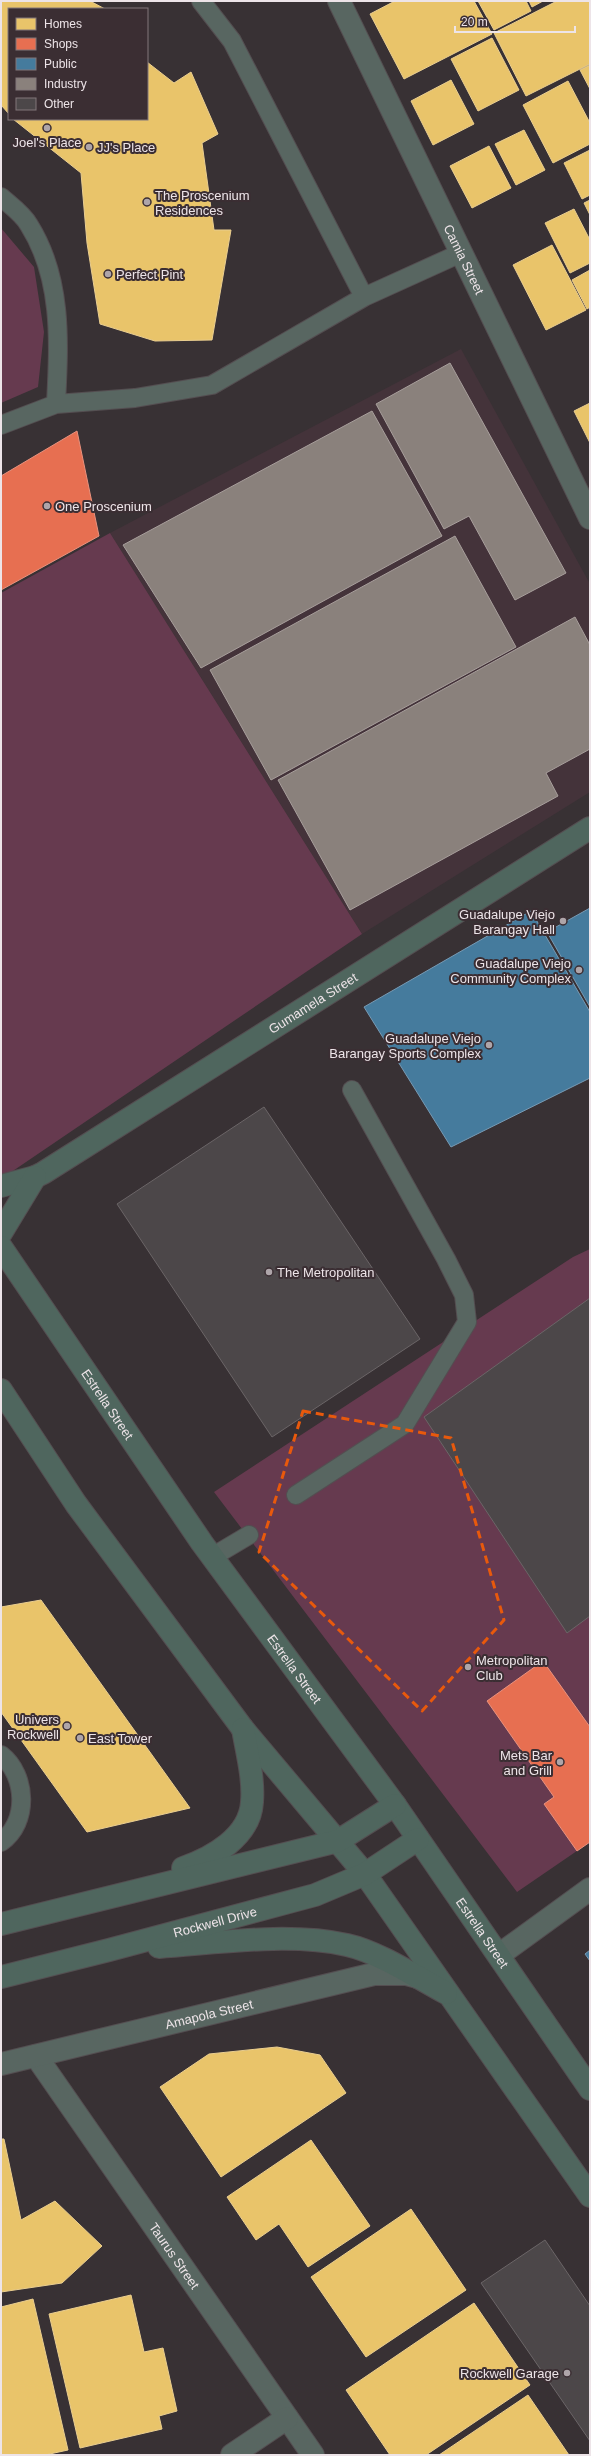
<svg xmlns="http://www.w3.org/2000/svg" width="591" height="2456" font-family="Helvetica,sans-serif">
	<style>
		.built { fill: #44333a }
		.green { fill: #663a4f }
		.homes { fill: #e9c46a; stroke: #eace90 }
		.shops { fill: #e76f51; stroke: #e9927e }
		.public { fill: #457b9d; stroke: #779ab4 }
		.industry { fill: #8a817c; stroke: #a89f9c }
		.building { fill: #4c4749; stroke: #6b6567 }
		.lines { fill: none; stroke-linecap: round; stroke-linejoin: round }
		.lane-casing { stroke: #544e51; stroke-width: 20 }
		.street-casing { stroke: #544e51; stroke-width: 24 }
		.secondary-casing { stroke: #544e51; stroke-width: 24 }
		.lane { stroke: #586661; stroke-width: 18 }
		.street { stroke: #586661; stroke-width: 22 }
		.secondary { stroke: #4f665e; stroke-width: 22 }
		.marked { fill: none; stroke: #e8590c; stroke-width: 3; stroke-dasharray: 8 5; stroke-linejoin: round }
		.poi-dot { fill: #aea5a9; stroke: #3b2e33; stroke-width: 1.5 }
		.labels { text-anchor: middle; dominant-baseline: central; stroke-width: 4; stroke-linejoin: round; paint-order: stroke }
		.poi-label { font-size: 13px; fill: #ede4e8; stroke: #3b2e33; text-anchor: start }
		.street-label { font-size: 13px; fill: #ede4e8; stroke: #3b2e33 }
	</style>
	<rect width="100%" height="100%" fill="#383134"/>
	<!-- built -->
	<path class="built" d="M461,349l129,235v208l-228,142 -252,-401z"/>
	<!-- green -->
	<path class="green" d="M1,228l33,39 10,65 -6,55 -37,16z
		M110,533l252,401 -361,245v-586z
		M590,1249v593l-73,50 -303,-400 359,-235z"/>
	<!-- homes -->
	<path class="homes" d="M1,1h89l15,8h-96v105l-8,-9z
		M395,1h79l18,33 -88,45 -34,-65z
		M478,1h48l5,10 -37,19z
		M529,1h14l-11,6z
		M557,1h33v63l-64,32 -32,-63z
		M492,38l27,52 -41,21 -27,-52z
		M147,62l27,21 17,-11 27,62 -16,9 12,87h17l-19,110 -57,1 -55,-17 -13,-81 -6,-70 -68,-54h134z
		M590,65v24l-10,-19z
		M451,80l23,44 -41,21 -22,-44z
		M568,81l22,42v21l-37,19 -30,-58z
		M524,130l21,40 -29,15 -21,-41z
		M489,146l22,42 -39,20 -22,-42z
		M590,150v45l-8,4 -18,-36z
		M590,200v15l-6,-12z
		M574,209l16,31v23l-20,10 -25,-50z
		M552,245l34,65 -40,20 -33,-65z
		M590,270v37l-3,2 -15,-29z
		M590,403v40l-16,-32z
		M41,1600l149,208 -103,24 -86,-120v-105z
		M277,2047l43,8 26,38 -125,84 -61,-90 49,-33z
		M1,2139h3l17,81 34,-19 47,45 -40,37 -61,9z
		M311,2140l59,86 -62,41 -29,-43 -23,16 -29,-43z
		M411,2209l55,81 -100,67 -55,-80z
		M131,2295l13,57 19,-4 14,63 -18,5 3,13 -82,19 -31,-134z
		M33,2299l35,151 -23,5h-44v-148z
		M474,2303l56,82 -104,70h-36l-44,-65z
		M528,2395l41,60h-130z"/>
	<!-- shops -->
	<path class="shops" d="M77,431l22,105 -98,54v-114z
		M543,1661l47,66v115l-13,9 -33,-47 10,-7 -67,-96z"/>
	<!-- public -->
	<path class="public" d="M590,908v99l-43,-75z
		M531,911l59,101v66l-139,69 -87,-140z
		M590,1950v11l-5,-7z"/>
	<!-- industry -->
	<path class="industry" d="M450,363l116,210 -51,27 -46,-84 -25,13 -68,-125z
		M372,411l70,125 -241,132 -78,-123z
		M455,536l61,111 -245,133 -61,-110z
		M575,617l15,28v104l-44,24 12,23 -208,114 -72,-130z"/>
	<!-- building -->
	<path class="building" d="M264,1107l156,232 -148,98 -155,-233z
		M590,1298v318l-23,17 -143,-216z
		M545,2240l45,66v135l-109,-158z"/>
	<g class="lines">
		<!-- lane casing -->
		<g class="lane-casing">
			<path id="lane" d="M201,1l31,40 132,256
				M1,197c9,8 22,17 28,28 34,54 30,118 27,179
				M1,425l55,-21 79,-6 77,-13 152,-88 97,-44
				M296,1495l109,-71 62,-102 -3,-27 -18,-36 -94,-169
				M212,1557l37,-22
				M1,1755c26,20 28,68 0,87"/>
		</g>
		<!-- street casing -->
		<g class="street-casing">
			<g id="street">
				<path id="s1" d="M339,1l251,517"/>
				<path d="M499,1955l91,-66"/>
				<path id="s2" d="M36,2056l277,399"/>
				<path id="s3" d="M1,2064l373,-90h32l11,3"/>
				<path d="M232,2455l55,-37"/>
			</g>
		</g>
		<!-- secondary casing -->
		<g class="secondary-casing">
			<g id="secondary">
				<path id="s4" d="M1,1186l34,-9 8,-4 547,-345"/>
				<path d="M1,1233l34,-56"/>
				<path id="s5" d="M1,1247l201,296 193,262 195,284"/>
				<path d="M1,1390l75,114 167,225 122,145 225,322"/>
				<path d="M183,1868c29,-10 67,-31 69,-66 2,-24 -5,-49 -9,-73"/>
				<path d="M1,1924l337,-83 57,-36"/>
				<path d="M159,1947c59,-4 130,-15 188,-2 32,7 71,33 99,48"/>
				<path id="s6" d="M1,1977l108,-27 206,-55 50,-21 53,-35"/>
			</g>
		</g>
		<!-- lane -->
		<use href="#lane" class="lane"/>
		<!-- street -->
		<use href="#street" class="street"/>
		<!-- secondary -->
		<use href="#secondary" class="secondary"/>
	</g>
	<!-- marked area -->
	<path class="marked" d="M303,1411l148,27 53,182 -82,91 -163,-159z"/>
	<!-- markers -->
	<g class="poi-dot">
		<circle cx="47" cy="128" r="4"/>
		<circle cx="89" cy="147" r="4"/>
		<circle cx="147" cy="202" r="4"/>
		<circle cx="108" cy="274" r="4"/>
		<circle cx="47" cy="506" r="4"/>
		<circle cx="563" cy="921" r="4"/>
		<circle cx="579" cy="970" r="4"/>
		<circle cx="489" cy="1045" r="4"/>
		<circle cx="269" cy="1272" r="4"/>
		<circle cx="468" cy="1667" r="4"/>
		<circle cx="67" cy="1726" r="4"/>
		<circle cx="80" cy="1738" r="4"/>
		<circle cx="560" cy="1762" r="4"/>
		<circle cx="567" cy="2373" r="4"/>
	</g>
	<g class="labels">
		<!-- poi labels -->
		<g class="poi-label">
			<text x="47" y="142" text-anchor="middle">Joel's Place</text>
			<text x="97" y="147">JJ's Place</text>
			<text x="155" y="195">The Proscenium<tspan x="155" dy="15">Residences</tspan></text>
			<text x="116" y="274">Perfect Pint</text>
			<text x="55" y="506">One Proscenium</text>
			<text x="555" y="914" text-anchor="end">Guadalupe Viejo<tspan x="555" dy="15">Barangay Hall</tspan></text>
			<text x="571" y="963" text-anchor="end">Guadalupe Viejo<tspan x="571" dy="15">Community Complex</tspan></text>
			<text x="481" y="1038" text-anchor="end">Guadalupe Viejo<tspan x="481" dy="15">Barangay Sports Complex</tspan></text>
			<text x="277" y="1272">The Metropolitan</text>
			<text x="476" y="1660">Metropolitan<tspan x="476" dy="15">Club</tspan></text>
			<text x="59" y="1719" text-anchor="end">Univers<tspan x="59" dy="15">Rockwell</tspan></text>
			<text x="88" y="1738">East Tower</text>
			<text x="552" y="1755" text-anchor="end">Mets Bar<tspan x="552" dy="15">and Grill</tspan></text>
			<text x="559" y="2373" text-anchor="end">Rockwell Garage</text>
		</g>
		<!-- street labels -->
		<g class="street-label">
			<text stroke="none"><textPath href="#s1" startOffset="287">Camia Street</textPath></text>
			<text stroke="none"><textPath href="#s4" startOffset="363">Gumamela Street</textPath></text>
			<text stroke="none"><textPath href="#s5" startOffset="190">Estrella Street</textPath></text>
			<text stroke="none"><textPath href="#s5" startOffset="514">Estrella Street</textPath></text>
			<text stroke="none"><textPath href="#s6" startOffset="221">Rockwell Drive</textPath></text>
			<text stroke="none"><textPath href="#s5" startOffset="838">Estrella Street</textPath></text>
			<text stroke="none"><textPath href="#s3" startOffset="214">Amapola Street</textPath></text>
			<text stroke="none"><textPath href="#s2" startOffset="243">Taurus Street</textPath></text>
		</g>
	</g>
	<!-- border -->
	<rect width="591" height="2456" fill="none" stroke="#ede4e8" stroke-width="4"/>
	<!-- legend -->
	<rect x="8" y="8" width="140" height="112" fill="#3b2e33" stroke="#82777b"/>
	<rect x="16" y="18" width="20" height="12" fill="#e9c46a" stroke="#82777b"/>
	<text x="44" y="28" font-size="12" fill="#ede4e8">Homes</text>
	<rect x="16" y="38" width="20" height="12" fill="#e76f51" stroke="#82777b"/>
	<text x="44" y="48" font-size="12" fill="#ede4e8">Shops</text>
	<rect x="16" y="58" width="20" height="12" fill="#457b9d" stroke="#82777b"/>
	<text x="44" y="68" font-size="12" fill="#ede4e8">Public</text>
	<rect x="16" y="78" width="20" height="12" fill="#8a817c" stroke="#82777b"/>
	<text x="44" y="88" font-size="12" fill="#ede4e8">Industry</text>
	<rect x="16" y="98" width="20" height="12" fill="#4c4749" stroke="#82777b"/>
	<text x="44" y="108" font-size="12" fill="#ede4e8">Other</text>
	<!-- scale -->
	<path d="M455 26v6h120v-6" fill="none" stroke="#ede4e8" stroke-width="2"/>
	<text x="461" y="26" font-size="12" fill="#ede4e8" stroke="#3b2e33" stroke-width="3" paint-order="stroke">20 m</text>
</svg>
